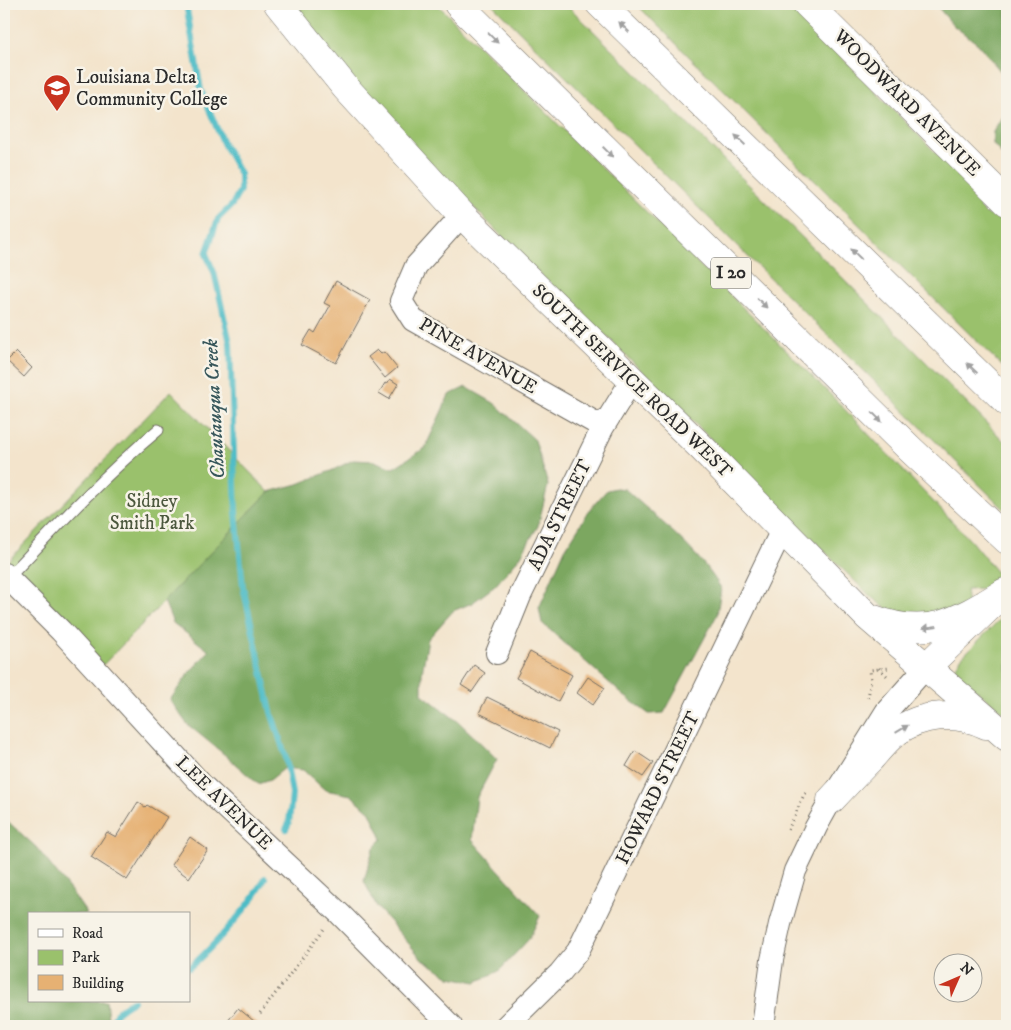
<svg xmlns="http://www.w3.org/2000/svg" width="1011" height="1030" font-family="'IM FELL DW Pica',serif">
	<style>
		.green { fill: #9ac16c; stroke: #62764c }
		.forest { fill: #7ba760; stroke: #536946 }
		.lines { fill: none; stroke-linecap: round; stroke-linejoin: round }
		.stream { stroke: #4ebcc6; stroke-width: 6 }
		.building { fill: #e6b173 }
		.service-casing { stroke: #716c63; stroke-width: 13 }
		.minor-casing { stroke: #716c63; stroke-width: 24 }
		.tertiary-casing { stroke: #716c63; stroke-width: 29 }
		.secondary-casing { stroke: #716c63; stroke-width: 29 }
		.motorway-casing { stroke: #716c63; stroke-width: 29 }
		.path { stroke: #716c63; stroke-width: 3; stroke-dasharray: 1 4; stroke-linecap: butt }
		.service { stroke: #fff; stroke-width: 11 }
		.minor { stroke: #fff; stroke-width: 22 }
		.tertiary { stroke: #fff; stroke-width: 28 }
		.secondary { stroke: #fff; stroke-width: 28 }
		.motorway { stroke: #fff; stroke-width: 28 }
		.oneway { fill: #a0a0a0 }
		.labels { text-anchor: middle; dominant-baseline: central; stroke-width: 5; stroke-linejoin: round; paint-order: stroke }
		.shield { fill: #f7f3e8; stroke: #686764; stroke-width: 1 }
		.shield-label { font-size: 18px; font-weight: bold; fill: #2b2b2b }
		.poi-label { font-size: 19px; fill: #2b2b2b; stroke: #f7f3e8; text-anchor: start }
		.street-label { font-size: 19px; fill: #2b2b2b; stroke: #f7f3e8 }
		.park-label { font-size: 19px; fill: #4c583e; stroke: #f7f3e8 }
		.water-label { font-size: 20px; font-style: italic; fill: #36565a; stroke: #f7f3e8 }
	</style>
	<rect width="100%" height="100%" fill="#f7f3e8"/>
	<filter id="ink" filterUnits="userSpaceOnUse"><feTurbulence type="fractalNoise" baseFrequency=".02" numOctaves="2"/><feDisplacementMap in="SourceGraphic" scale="10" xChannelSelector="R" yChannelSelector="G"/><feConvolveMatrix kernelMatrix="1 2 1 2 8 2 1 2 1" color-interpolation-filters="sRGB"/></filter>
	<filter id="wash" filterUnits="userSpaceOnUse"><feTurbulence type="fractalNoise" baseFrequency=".0096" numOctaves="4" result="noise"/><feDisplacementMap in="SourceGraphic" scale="20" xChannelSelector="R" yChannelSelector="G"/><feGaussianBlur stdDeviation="1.12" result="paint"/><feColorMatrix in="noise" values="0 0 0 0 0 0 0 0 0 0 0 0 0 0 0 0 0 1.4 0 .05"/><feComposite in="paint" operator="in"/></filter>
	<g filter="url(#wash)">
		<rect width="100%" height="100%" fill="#f3e4cc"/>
		<!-- green -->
		<path class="green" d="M290,4h147l392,389 141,147 29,35 -14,14 -19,1 2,16 -18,9 -55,1 -26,-21 -268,-264 -7,-1 -216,-220z
			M492,4h74l266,263 175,177v68z
			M636,4h153l218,221v146z
			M171,391l98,101 -166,173 -96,-103z
			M1007,612v103l-42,-34 -11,-12 8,-12z"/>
		<!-- forest -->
		<path class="forest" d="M935,4h72v157l-14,-17v-12l10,-17 2,-21 -3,-21 -24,-29 -24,-18z
			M466,387l28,16 41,37 13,45 -10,41 -18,31 -25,29 -23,17 -19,8 -25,28 -6,34v21l38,29 37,36 -20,38 -5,43 68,76 -11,23 -30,32 -23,11 -26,-5 -28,-18 -45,-52 -13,-26 9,-32 9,-10 -12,-27 -19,-17 -26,-5 -22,-20 -18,-2 -15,12 -12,4 -33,-29 -38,-31 -17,-24 19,-27 20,-22 -36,-28 -9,-22 105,-109 29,-8 35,-14 20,-10 21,1 19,7 32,-20 24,-53z
			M616,488l9,1c34,31 72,60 96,99l-4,27 -53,98 -15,1 -26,-19 -81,-72 -3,-15 26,-59 26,-41 16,-18z
			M4,818l32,29 35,44 16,23h-58v87h77l3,25h-105z"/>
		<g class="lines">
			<!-- stream -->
			<path class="stream" d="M186,4l15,86 22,53 17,31v16l-8,15 -14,14 -12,35 8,18 16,71 6,169 7,75 28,125 15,46 6,36 -3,29 -3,6
				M189,968c20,-17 37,-37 54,-57 8,-10 17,-21 22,-33
				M111,1026c2,-13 11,-19 22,-25"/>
		</g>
		<g id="blocks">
			<!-- building -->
			<path class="building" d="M336,281l34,19 -34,63 -34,-18 9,-15 4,3 15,-27 -6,-3z
				M377,350l4,4 3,-2 13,16 -12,10 -17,-21z
				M16,352l16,16 -8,9 -17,-16z
				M390,379l8,5 -9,15 -10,-6 6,-10 2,1z
				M530,652l42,23 -14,26 -42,-23z
				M474,665l11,8 -13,19 -11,-7z
				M588,677l17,11 -12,17 -16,-12z
				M487,697l71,35 -8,16 -71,-35z
				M635,751l18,12 -10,14 -17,-11z
				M138,802l7,5 2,-2 20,12 -40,63 -36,-23 16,-25 9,5z
				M190,837l18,13 -19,28 -18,-13z
				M238,1008l22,18h-36z"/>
		</g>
	</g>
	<g filter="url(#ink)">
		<use href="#blocks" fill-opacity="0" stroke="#716c63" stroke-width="1"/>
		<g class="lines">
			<!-- service casing -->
			<g class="service-casing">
				<path id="service" d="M8,578c48,-51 96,-103 150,-148"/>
			</g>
			<!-- minor casing -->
			<g class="minor-casing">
				<path id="minor" d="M462,215l-46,51 -15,35 12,19 190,107
					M4,574l57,57 142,155 137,128 111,112
					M497,653l23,-57 83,-169 29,-47
					M506,1026l54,-53 18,-22 204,-421
					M763,1026l9,-66 8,-36 15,-53 21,-44 15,-27 55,-88 39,-44"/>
			</g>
			<!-- tertiary casing -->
			<g class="tertiary-casing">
				<path id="tertiary" d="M925,668l66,-63"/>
			</g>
			<!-- secondary casing -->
			<g class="secondary-casing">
				<path id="secondary" d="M278,4l67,83 117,128 239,232 167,170 139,120
					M807,4l200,198
					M874,619c55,21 85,1 131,-27
					M831,800c13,-14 26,-28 40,-42 8,-9 15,-18 24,-25 26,-20 63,-22 91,-8"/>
			</g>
			<!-- motorway casing -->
			<g class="motorway-casing">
				<path id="motorway" d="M458,4l451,444 98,92
					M600,4l407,398"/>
			</g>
			<!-- path -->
			<path class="path" d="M879,668l9,9
				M868,698l3,-18 -1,-10 20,-2
				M788,830l15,-33 4,-6
				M260,1014l64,-85"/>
			<!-- service -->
			<use href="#service" class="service"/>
			<!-- minor -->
			<use href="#minor" class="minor"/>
			<!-- tertiary -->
			<use href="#tertiary" class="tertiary"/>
			<!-- secondary -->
			<use href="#secondary" class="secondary"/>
			<!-- motorway -->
			<use href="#motorway" class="motorway"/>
		</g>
		<!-- one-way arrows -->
		<defs><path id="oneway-solid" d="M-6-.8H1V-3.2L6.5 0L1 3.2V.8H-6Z" transform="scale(1.25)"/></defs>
		<g class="oneway">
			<use href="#oneway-solid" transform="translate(624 27) rotate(-136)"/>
			<use href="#oneway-solid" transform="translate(493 38) rotate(45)"/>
			<use href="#oneway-solid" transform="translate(740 140) rotate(-136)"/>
			<use href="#oneway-solid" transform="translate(608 152) rotate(45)"/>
			<use href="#oneway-solid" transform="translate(856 254) rotate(-136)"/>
			<use href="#oneway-solid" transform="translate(762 303) rotate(45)"/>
			<use href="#oneway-solid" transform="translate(972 368) rotate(-136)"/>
			<use href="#oneway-solid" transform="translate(877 417) rotate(45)"/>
			<use href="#oneway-solid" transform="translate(930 627) rotate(172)"/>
			<use href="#oneway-solid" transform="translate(902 729) rotate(-31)"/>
		</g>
	</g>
	<!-- icons -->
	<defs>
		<g id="university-pin" transform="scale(1.4375)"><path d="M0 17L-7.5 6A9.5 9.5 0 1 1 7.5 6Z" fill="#c8321e" stroke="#f7f3e8"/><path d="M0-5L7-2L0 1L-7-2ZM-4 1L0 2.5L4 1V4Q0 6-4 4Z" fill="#fff"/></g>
	</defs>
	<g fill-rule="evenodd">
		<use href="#university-pin" x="57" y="88"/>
	</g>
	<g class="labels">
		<!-- shield labels -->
		<rect class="shield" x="711" y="257.5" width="40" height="31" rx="4"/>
		<g class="shield-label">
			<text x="731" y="273">I 20</text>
		</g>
		<!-- poi labels -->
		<g class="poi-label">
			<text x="76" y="77">Louisiana Delta<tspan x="76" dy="22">Community College</tspan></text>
		</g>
		<!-- street labels -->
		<g class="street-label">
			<text transform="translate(907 103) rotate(45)">WOODWARD AVENUE</text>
			<text transform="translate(478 356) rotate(30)">PINE AVENUE</text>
			<text transform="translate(632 381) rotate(44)">SOUTH SERVICE ROAD WEST</text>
			<text transform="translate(560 515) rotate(-64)">ADA STREET</text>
			<text transform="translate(658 788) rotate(-64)">HOWARD STREET</text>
			<text transform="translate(224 803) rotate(44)">LEE AVENUE</text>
		</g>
		<!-- park labels -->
		<g class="park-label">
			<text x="152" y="501">Sidney<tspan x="152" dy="22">Smith Park</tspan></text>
		</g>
		<!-- water labels -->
		<g class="water-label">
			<text transform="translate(215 409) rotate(-93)">Chautauqua Creek</text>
		</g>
	</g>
	<!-- margin -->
	<rect width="1011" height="1030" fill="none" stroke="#f7f3e8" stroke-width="20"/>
	<!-- legend -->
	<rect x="28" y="912" width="162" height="90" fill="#f7f3e8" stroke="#a5a39c"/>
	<rect x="38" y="929" width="25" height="8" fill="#ffffff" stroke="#a5a39c"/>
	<text x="72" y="938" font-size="15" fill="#2b2b2b">Road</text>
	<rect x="38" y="950" width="25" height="15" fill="#9ac16c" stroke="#a5a39c"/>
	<text x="72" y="962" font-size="15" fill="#2b2b2b">Park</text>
	<rect x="38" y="975" width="25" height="15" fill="#e6b173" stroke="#a5a39c"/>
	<text x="72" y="988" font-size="15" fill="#2b2b2b">Building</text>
	<!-- north arrow -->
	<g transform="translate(958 978) rotate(45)"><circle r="24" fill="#f7f3e8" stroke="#a5a39c"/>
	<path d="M0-4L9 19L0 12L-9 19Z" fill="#c8321e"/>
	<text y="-8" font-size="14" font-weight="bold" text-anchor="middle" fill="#2b2b2b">N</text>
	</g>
</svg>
